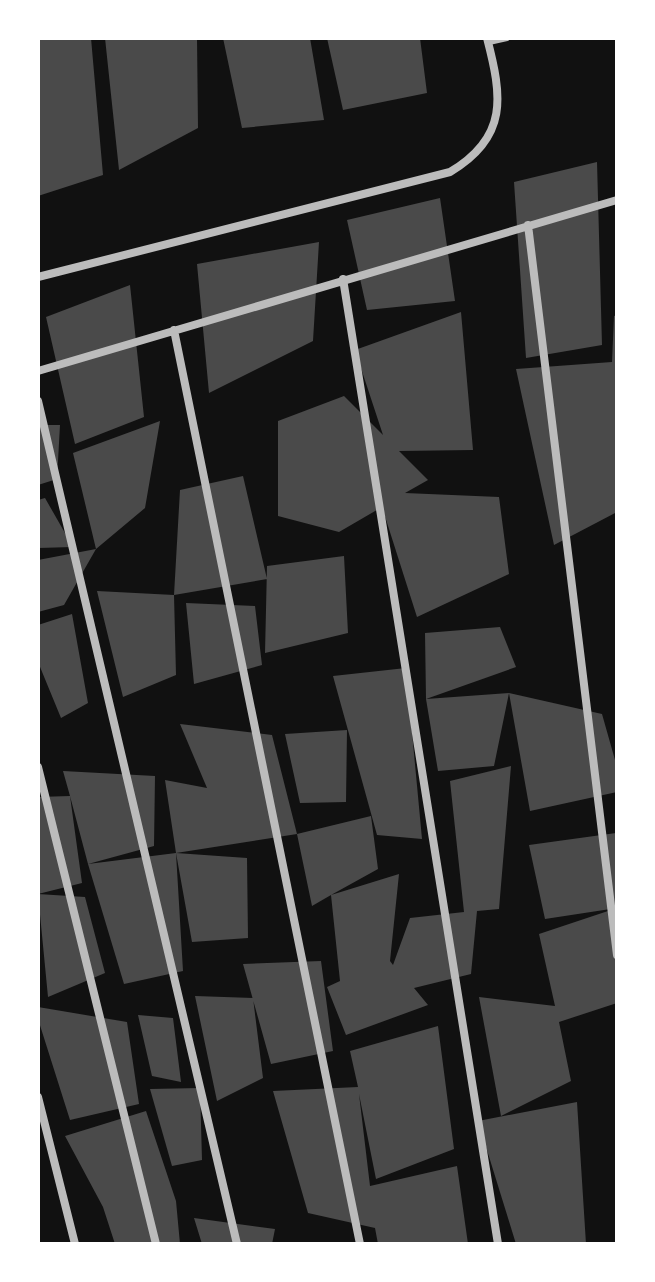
<svg xmlns="http://www.w3.org/2000/svg" width="655" height="1282" font-family="Merriweather,serif">
	<style>
		.building { fill: #4a4a4a }
		.lines { fill: none; stroke-linecap: round; stroke-linejoin: round }
		.service { stroke: #bcbcbc; stroke-width: 6 }
		.minor { stroke: #bcbcbc; stroke-width: 8 }
	</style>
	<rect width="100%" height="100%" fill="#111"/>
	<!-- building -->
	<path class="building" d="M38,38h53l12,137 -65,21z
		M105,38h92l1,90 -79,42z
		M223,38h87l14,82 -82,8z
		M327,38h93l7,55 -84,17z
		M597,162l5,183 -76,13 -12,-176z
		M440,198l15,103 -88,9 -20,-90z
		M319,242l-6,99 -104,52 -12,-129z
		M130,285l14,132 -69,27 -29,-127z
		M461,312l12,138 -74,1 29,29 -23,13 94,4 10,77 -92,43 -35,-110 -43,25 -61,-16v-95l66,-25 39,39 -28,-85z
		M617,315v197l-63,33 -38,-176 96,-7 2,-46z
		M160,421l-15,87 -49,41 -23,-96z
		M38,425h22l-3,54 -19,6z
		M243,476l24,103 -93,16 6,-105z
		M45,498l28,49 -35,1v-48z
		M96,549l-32,56 -26,7v-52z
		M344,556l4,77 -83,20 2,-87z
		M97,591l77,4 2,80 -53,22z
		M186,603l69,3 7,59 -68,19z
		M72,614l16,89 -27,15 -23,-56v-37z
		M500,627l16,40 -90,32 83,-6 -15,73 -56,5 -12,-72 -1,-66z
		M406,668l16,171 -45,-4 -44,-159z
		M509,693l93,21 15,53v25l-87,19z
		M180,724l92,11 25,99 -121,19 71,5 1,80 -56,4 -16,-89 7,118 -59,13 -36,-120 88,-11 -11,-73 42,8z
		M347,730l-1,72 -46,1 -15,-69z
		M511,766l-12,143 -22,2 -6,63 -57,14 14,17 -82,30 -19,-48 13,-6 -9,-86 -19,11 -15,-72 74,-18 7,53 -47,26 68,-21 -9,87 3,4 17,-47 54,-6 -14,-131z
		M63,771l92,5 -1,70 -66,18 -18,-68 12,87 -44,11v-97l32,-1z
		M616,833l1,75 -72,11 -16,-74z
		M38,894l47,3 20,76 -57,24z
		M617,908v95l-58,19 12,59 -70,35 -22,-119 76,9 -16,-72z
		M321,961l12,90 -62,13 -28,-100z
		M195,996l58,2 10,80 -46,23z
		M38,1007l89,15 12,82 -69,16 -32,-101z
		M138,1015l35,3 8,64 -29,-6z
		M438,1026l16,123 -78,30 -17,-85 11,92 87,-20 11,78h-90l-3,-16 -67,-15 -35,-122 85,-4 -8,-36z
		M200,1088l2,72 -30,6 -22,-77z
		M577,1102l9,142h-70l-38,-123z
		M146,1111l30,90 4,43h-65l-12,-37 -38,-71z
		M194,1218l81,11 -3,15h-70z"/>
	<g class="lines">
		<!-- service -->
		<path class="service" d="M489,42l18,-4"/>
		<!-- minor -->
		<path class="minor" d="M528,225l89,730
			M38,277l412,-105c59,-35 52,-76 37,-134
			M343,279l155,965
			M174,330l186,914
			M38,371l579,-171
			M38,401l199,843
			M38,767l118,477
			M38,1097l37,147"/>
	</g>
	<!-- border -->
	<rect width="655" height="1282" fill="none" stroke="#ffffff" stroke-width="80"/>
</svg>
